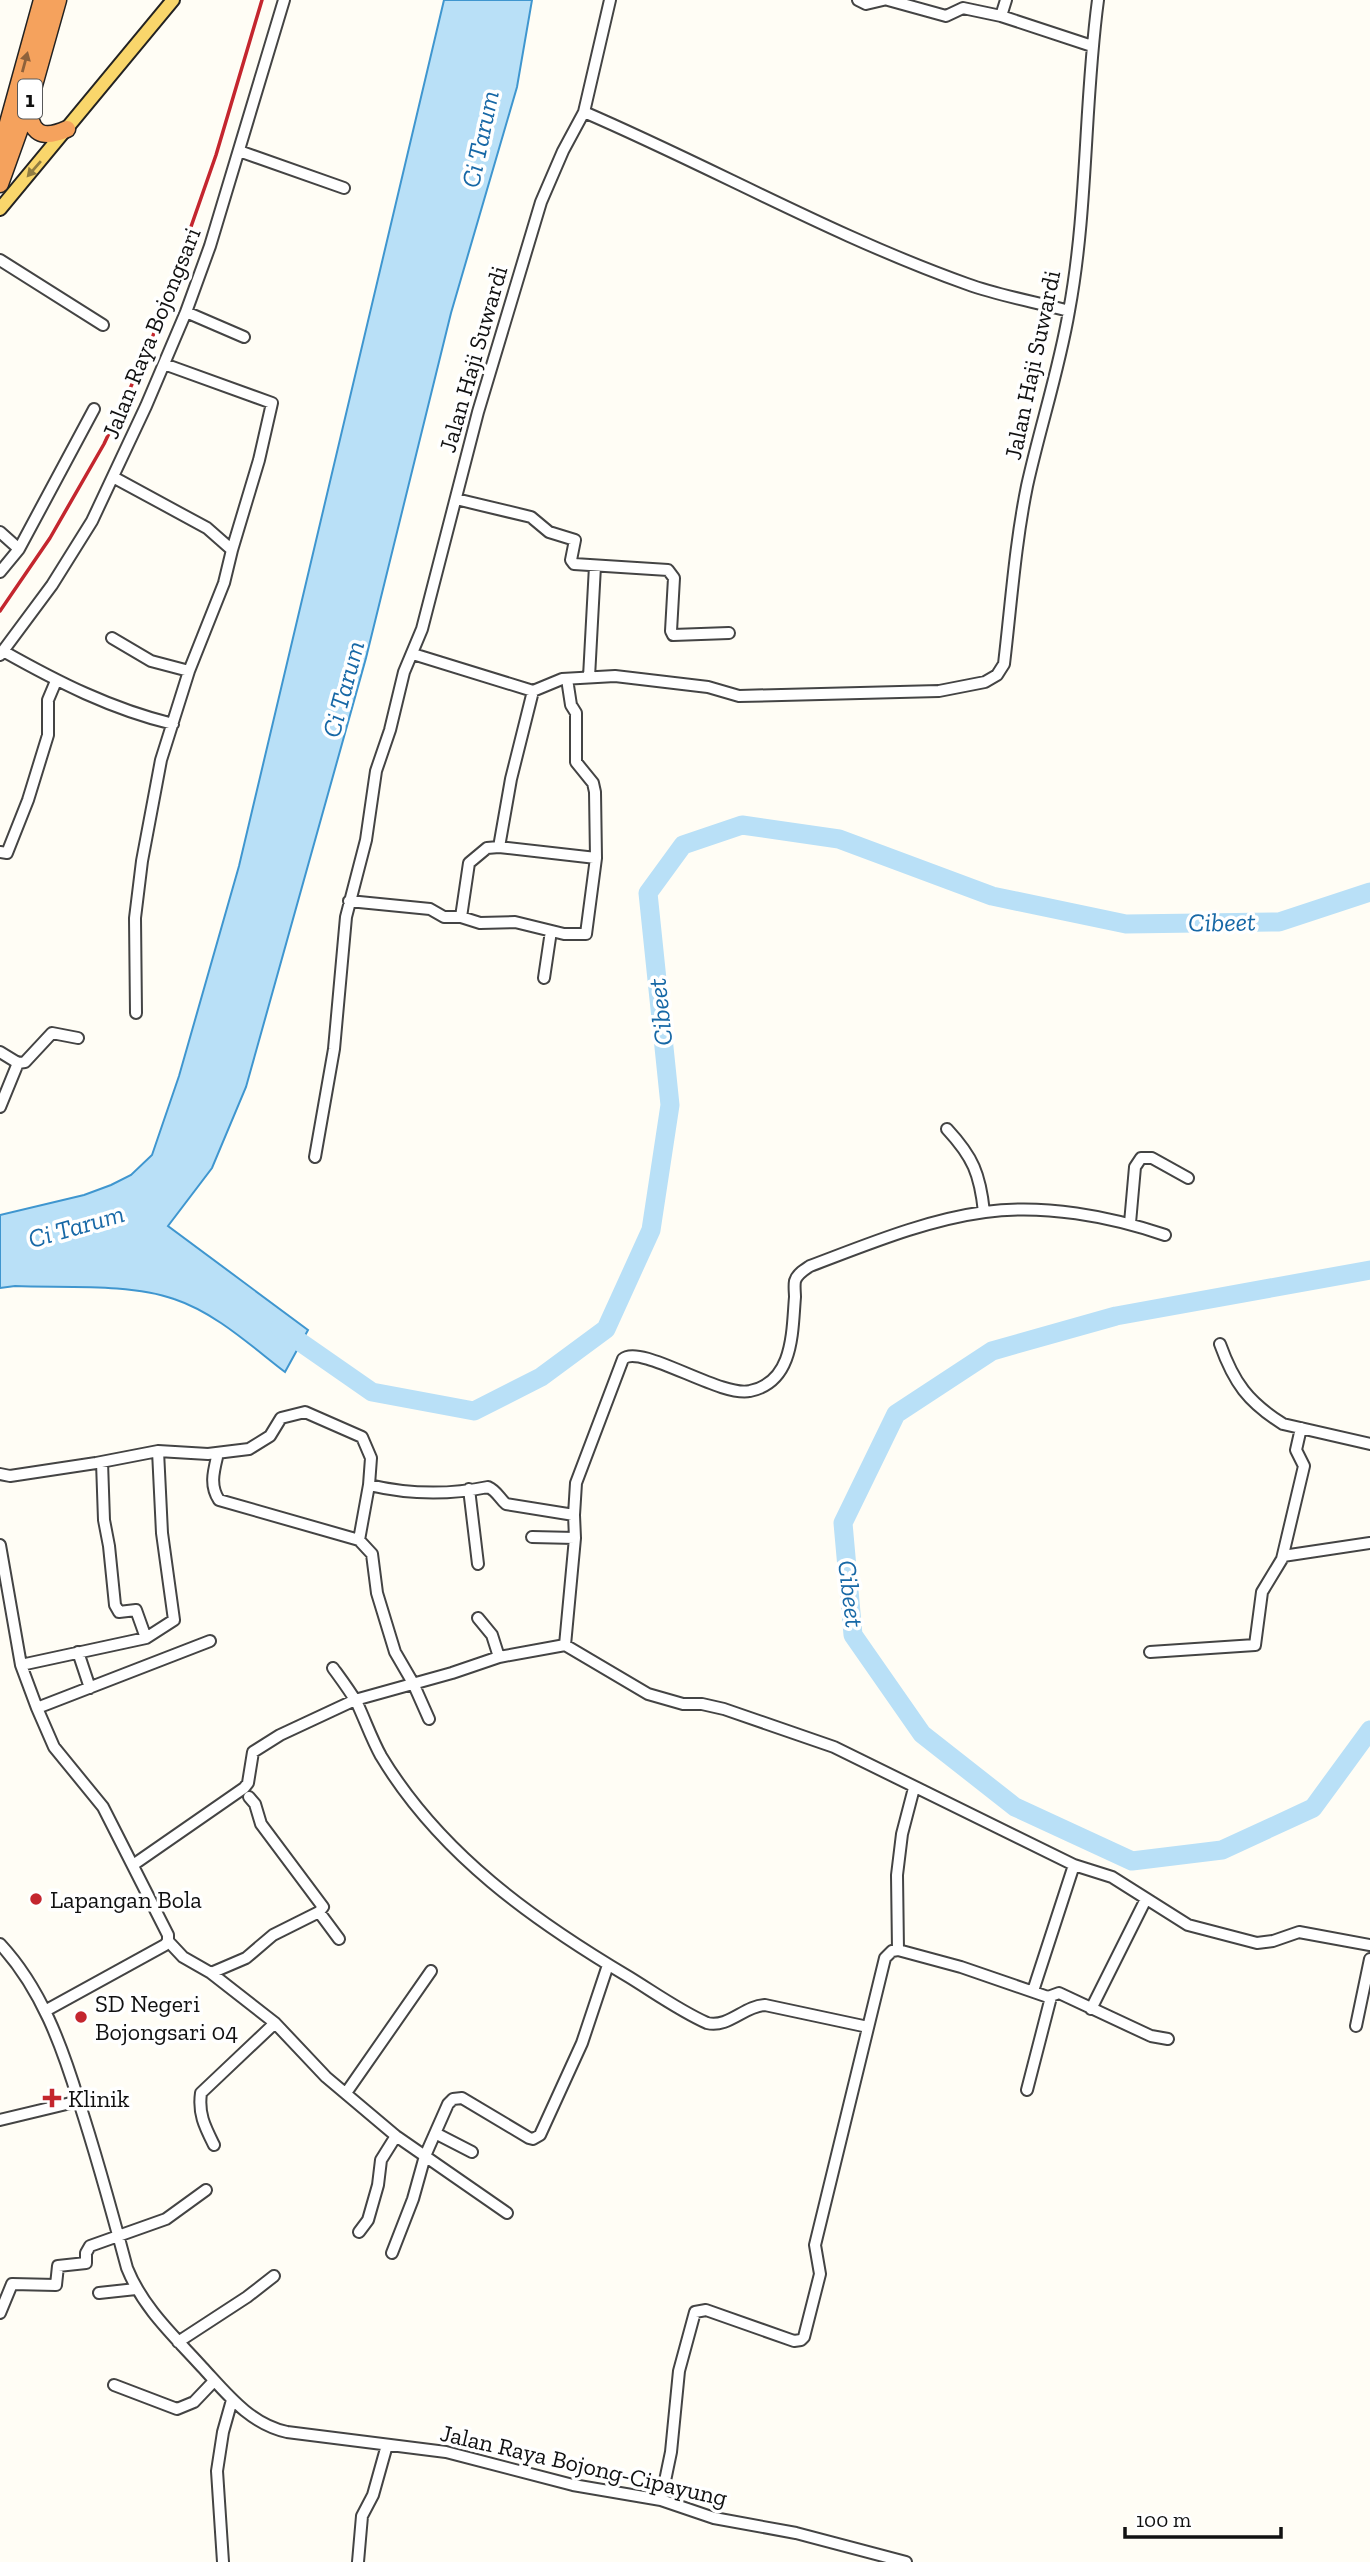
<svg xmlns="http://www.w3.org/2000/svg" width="1370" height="2562" font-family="'Zilla Slab',serif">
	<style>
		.water { fill: #b9e0f7; stroke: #3f96cf; stroke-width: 2 }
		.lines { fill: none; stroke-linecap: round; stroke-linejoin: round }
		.river { stroke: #b9e0f7; stroke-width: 19 }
		.minor-casing { stroke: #444; stroke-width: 14 }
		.major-casing { stroke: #222; stroke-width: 16 }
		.highway-casing { stroke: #222; stroke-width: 19 }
		.minor { stroke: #fff; stroke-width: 10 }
		.major { stroke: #f9d66b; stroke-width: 12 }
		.highway { stroke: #f5a25d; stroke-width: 16 }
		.rail { stroke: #c4262e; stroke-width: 3.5 }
		.oneway { fill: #8e613b }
		.oneway2 { fill: #917d42 }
		.poi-dot { fill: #c4262e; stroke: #fff; stroke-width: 2.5 }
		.labels { text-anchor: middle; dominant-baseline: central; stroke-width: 7; stroke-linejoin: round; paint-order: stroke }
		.shield { fill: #fff; stroke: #585858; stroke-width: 2 }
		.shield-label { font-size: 23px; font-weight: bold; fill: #111 }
		.street-label { font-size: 24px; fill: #111; stroke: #fff }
		.poi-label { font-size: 24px; fill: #111; stroke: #fff; text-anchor: start }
		.water-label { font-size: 26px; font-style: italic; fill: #1768a6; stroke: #fff }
	</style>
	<rect width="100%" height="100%" fill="#fffdf5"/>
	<!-- water -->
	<path class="water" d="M444,0h88l-15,87 -66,226 -85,345 -120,429 -34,81 -44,58 140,104 -23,42c-34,-26 -69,-59 -111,-73 -44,-16 -112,-11 -159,-13l-15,2v-73l84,-20 27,-10 20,-10 21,-20 27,-79 60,-210z"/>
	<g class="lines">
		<!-- river -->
		<path class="river" d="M1370,1270l-254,46 -124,35 -96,63 -53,109 10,112 69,99 93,73 117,54 90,-11 91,-42 57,-78
			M280,1328l92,64 102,19 67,-34 65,-48 45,-99 19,-125 -22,-212 35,-48 59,-20 97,14 153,57 134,28 153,-2 91,-30"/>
		<!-- minor casing -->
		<g class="minor-casing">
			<path id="minor" d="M858,0l8,4 17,-4
				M888,0l58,16 17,-8 38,8 91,30
				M1001,16l5,-16
				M584,112c128,55 251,125 383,172 33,12 69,18 102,27
				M239,151l105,37
				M0,260l103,65
				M186,312l58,25
				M164,364l108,39 -13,57 -27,90
				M113,477l94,51 25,22 -8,33 -35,88 -28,89 -19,101 -7,57 1,95
				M456,499l75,18 18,15 26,8 -4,20 3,4 94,6 6,8 -3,53 2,4 56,-2
				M0,532l19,17
				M0,572l19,-23 75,-140
				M112,638l39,23 38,10
				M3,651c55,31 108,58 170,73
				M413,654l120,37 29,-12 53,-3 93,11 31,9 200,-5 46,-9 12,-7 7,-11c7,-59 11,-119 23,-178 13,-59 32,-116 42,-175 19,-102 15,-208 29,-311
				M0,655l52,-70 40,-64 54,-115 40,-94 24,-66 74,-246
				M589,677l6,-111
				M499,847l12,-68 22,-88
				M0,852l7,1 21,-53 20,-65v-35l8,-19
				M349,901l81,8 14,8h17l19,6 35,-1 49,12h22l10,-76 -1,-66 -2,-9 -17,-21v-49l-5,-8 -4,-26
				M461,917l8,-54 18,-15 12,-1 97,11
				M544,978l7,-47
				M0,1052l18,11 7,-1 27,-29 26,5
				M0,1107l18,-44
				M947,1129c26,28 33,45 37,83
				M315,1157l19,-108 12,-132 20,-77 10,-69 14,-41 14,-58 18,-43 56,-217 63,-210 22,-51 21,-39 26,-112
				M1130,1223l5,-56 6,-9h11l36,20
				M1220,1344c14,39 28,58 63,80l87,20
				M218,1453c-4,17 -9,32 1,47l140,40 13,14 5,39 18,59 18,31 16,36
				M102,1462l2,58 5,26 6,59 4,7 17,-2 10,28
				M0,1474l10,2 86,-13 62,-12 50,3 41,-5 21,-13 11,-18 24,-6 57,25 9,21 -2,27c38,9 80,10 119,2 9,4 11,11 18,17l68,11
				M469,1489l9,75
				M532,1537l43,1
				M359,1540l10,-55
				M0,1545l21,120 16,43 17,39 49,60 65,128v6l-3,4 -120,66
				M1283,1556l87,-13
				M478,1618l14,17 7,22
				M565,1645l10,-107 -1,-23 2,-32 47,-124c17,-16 98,39 127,32 44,-9 42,-59 45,-94 0,-4 -1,-11 0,-16 2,-7 9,-11 15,-15 56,-21 115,-46 175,-54 59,-8 124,4 180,23
				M78,1652l12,36
				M1150,1652l105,-7 7,-53 20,-33 22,-93 -8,-16 5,-22
				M21,1665l125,-27 28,-18 -12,-87 -4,-82
				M333,1668c8,11 17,23 24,35 8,17 15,37 24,53 59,98 152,164 248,221 26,16 51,34 78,46 22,5 37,-17 58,-18l103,22
				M37,1708l173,-67
				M133,1865l111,-77 4,-5 5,-31 27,-17 75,-35 97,-27 47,-16 66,-12 83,49 35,10h19l22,5 110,38 240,118 38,12 76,48 69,18 16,-2 26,-9 71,13
				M319,1912l20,27
				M168,1941l15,16 28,16 64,50 51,54 70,59 111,77
				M0,1944c41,44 62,102 79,158 18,55 33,110 48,166 16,40 47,68 75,99 25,27 48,57 85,65l159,20 127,33 88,15 53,18 82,15 110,29
				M898,1950l-1,-75 5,-41 12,-46
				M211,1973l35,-15 27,-23 46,-23 4,-5 -62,-83 -6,-20 -6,-7
				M1033,1991l41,-126
				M1091,2009l55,-110
				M1356,2026l14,-67
				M1027,2090l24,-93
				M346,2093l85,-122
				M0,2120l79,-19
				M437,2134l35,18
				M214,2145c-9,-18 -16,-31 -13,-52l74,-70
				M359,2232l9,-12 10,-35 3,-25 15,-24
				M392,2253l21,-54 12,-43 23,-52 5,-5 9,-1 67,40 4,1 7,-4 42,-92 26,-78
				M99,2293l37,-4
				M0,2313l12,-29 44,1 2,-19 28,-3v-10l4,-7 76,-27 40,-29
				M178,2342l69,-45 27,-21
				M114,2385l63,24 17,-7 20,-21
				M661,2500l10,-48 8,-81 16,-59 11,-2 88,31 7,-1 3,-3 16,-63 -5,-29 70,-287 7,-7 6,-1 63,17 87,30 11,-4 92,43 17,3
				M223,2562l-6,-91 6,-39 9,-32
				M358,2562l4,-46 11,-21 14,-50"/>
		</g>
		<!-- major casing -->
		<g class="major-casing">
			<path id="major" d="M0,209l173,-209"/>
		</g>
		<!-- highway casing -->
		<g class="highway-casing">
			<path id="highway" d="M29,106c1,28 13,34 38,23
				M0,152l42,-152
				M0,184l29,-81 29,-103"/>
		</g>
		<!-- minor -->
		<use href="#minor" class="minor"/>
		<!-- major -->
		<use href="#major" class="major"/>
		<!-- highway -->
		<use href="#highway" class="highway"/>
		<!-- rail -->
		<path class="rail" d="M0,611l50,-73 54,-94 44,-94 68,-195 46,-155"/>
	</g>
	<!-- one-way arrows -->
	<defs><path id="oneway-solid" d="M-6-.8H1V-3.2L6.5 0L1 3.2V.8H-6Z" transform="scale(1.75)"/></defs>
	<use class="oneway" href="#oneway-solid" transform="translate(25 62) rotate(-75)"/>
	<use class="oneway2" href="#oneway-solid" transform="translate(34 169) rotate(131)"/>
	<!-- markers -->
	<g class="poi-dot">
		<circle cx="36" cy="1899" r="7"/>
		<circle cx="81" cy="2017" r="7"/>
		<path d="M48.5 2087.5h7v7h7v7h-7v7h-7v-7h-7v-7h7z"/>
	</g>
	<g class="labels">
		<!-- shield labels -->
		<rect class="shield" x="18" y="79.5" width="24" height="39" rx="5"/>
		<g class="shield-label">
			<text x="30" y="99">1</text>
		</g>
		<!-- street labels -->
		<g class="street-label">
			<text transform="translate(151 333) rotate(-68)">Jalan Raya Bojongsari</text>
			<text transform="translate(473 359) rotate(-74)">Jalan Haji Suwardi</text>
			<text transform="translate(1032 365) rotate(-78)">Jalan Haji Suwardi</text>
			<text transform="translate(584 2465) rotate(13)">Jalan Raya Bojong-Cipayung</text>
		</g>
		<!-- poi labels -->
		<g class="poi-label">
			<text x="50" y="1899">Lapangan Bola</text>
			<text x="95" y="2003">SD Negeri<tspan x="95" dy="28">Bojongsari 04</tspan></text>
			<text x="68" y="2098">Klinik</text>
		</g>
		<!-- water labels -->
		<g class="water-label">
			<text transform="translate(480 139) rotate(-78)">Ci Tarum</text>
			<text transform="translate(343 689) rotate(-75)">Ci Tarum</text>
			<text transform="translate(1222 922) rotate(-1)">Cibeet</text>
			<text transform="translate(660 1012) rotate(-96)">Cibeet</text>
			<text transform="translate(76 1226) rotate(-16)">Ci Tarum</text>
			<text transform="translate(851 1594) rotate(83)">Cibeet</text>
		</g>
	</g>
	<!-- scale -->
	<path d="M1125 2527v10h156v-10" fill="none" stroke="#111111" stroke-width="3.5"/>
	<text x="1136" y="2527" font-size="21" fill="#111111" stroke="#ffffff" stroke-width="5" paint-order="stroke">100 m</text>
</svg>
